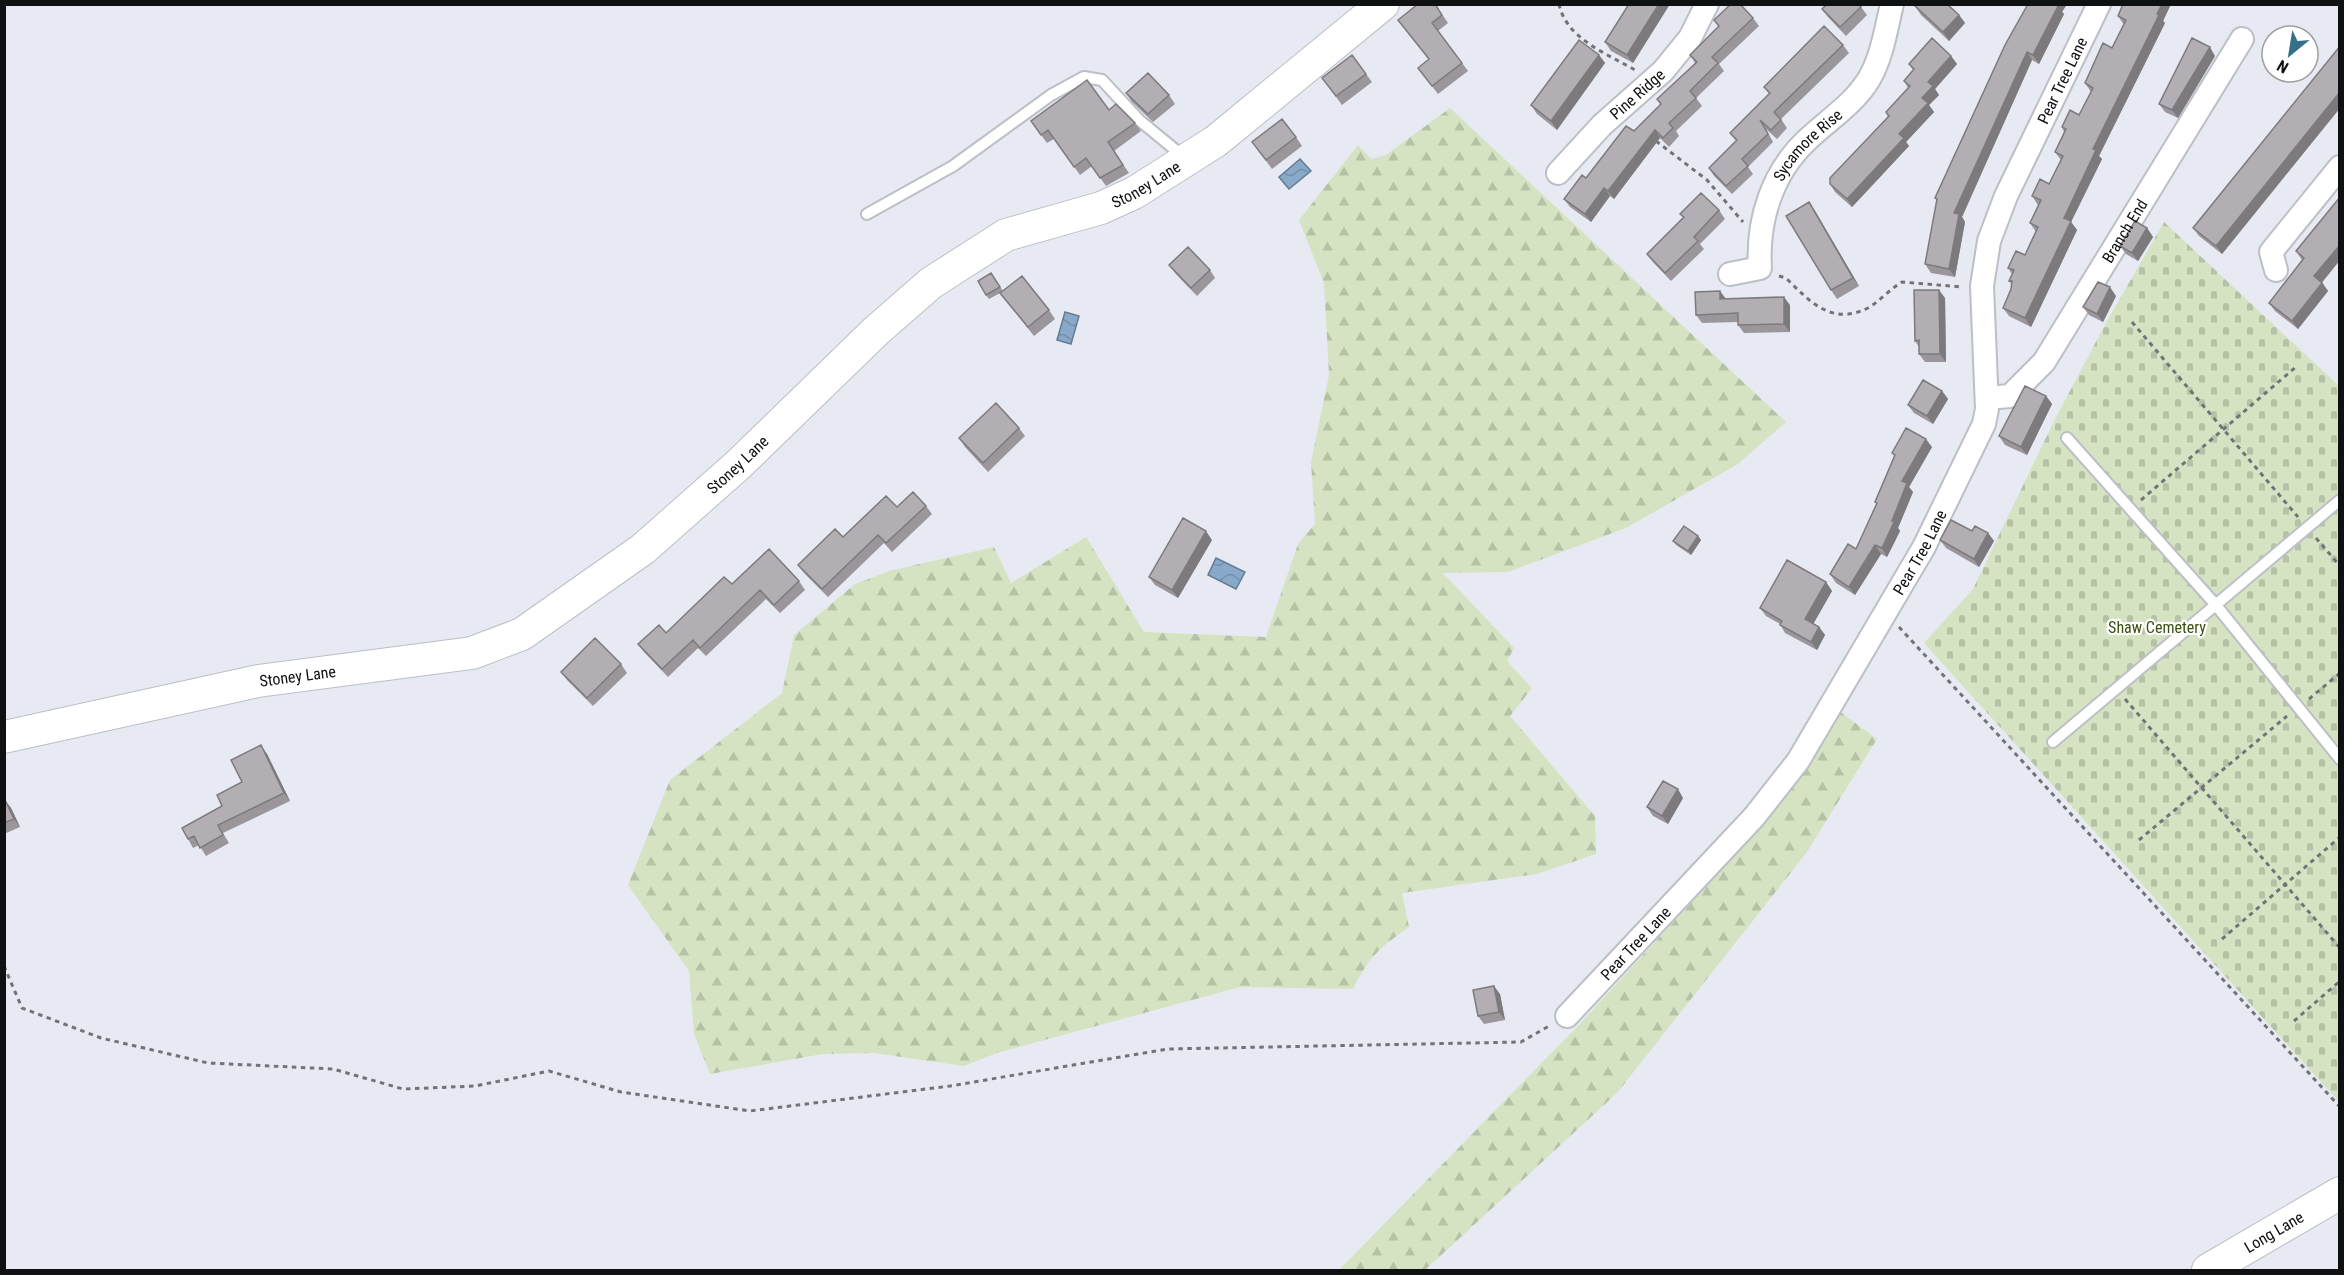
<svg xmlns="http://www.w3.org/2000/svg" width="2344" height="1275" font-family="'Roboto Condensed',sans-serif">
	<style>
		.forest { fill: url(#forest-firs) }
		.cemetery { fill: url(#cemetery-stones) }
		.water { fill: url(#water-waves); stroke: #647b92; stroke-width: 1.5 }
		.lines { fill: none; stroke-linecap: round; stroke-linejoin: round }
		.lane-casing { stroke: #bcbfc6; stroke-width: 14 }
		.street-casing { stroke: #bcbfc6; stroke-width: 26 }
		.secondary-casing { stroke: #bcbfc6; stroke-width: 34 }
		.path { stroke: #727378; stroke-width: 3; stroke-dasharray: 4.5 4.5; stroke-linecap: butt }
		.lane { stroke: #fff; stroke-width: 10 }
		.street { stroke: #fff; stroke-width: 22 }
		.secondary { stroke: #fff; stroke-width: 32 }
		.wall { fill: #9a969b }
		.shaded-wall { fill: #7d7a7e }
		.building { fill: #b3aeb4; stroke: #7d7a7e; stroke-width: 1.5 }
		.labels { text-anchor: middle; dominant-baseline: central; stroke-width: 4.5; stroke-linejoin: round; paint-order: stroke }
		.street-label { font-size: 16px; fill: #0f1012; stroke: #fff }
		.park-label { font-size: 16px; fill: #3a4e0f; stroke: #fff }
	</style>
	<defs>
		<pattern id="forest-firs" width="22" height="20" patternUnits="userSpaceOnUse" patternTransform="scale(1.5)"><rect width="22" height="20" fill="#d5e3c3"/><path d="M5 1l3.5 6h-7zM16 11l3.5 6h-7z" fill="#b6c2a6"/></pattern>
		<pattern id="cemetery-stones" width="16" height="16" patternUnits="userSpaceOnUse" patternTransform="scale(1.5)"><rect width="16" height="16" fill="#d5e3c3"/><path d="M2 7V4a2 2 0 0 1 4 0v3zM10 15v-3a2 2 0 0 1 4 0v3z" fill="#b6c2a6"/></pattern>
		<pattern id="water-waves" width="16" height="10" patternUnits="userSpaceOnUse" patternTransform="scale(1.5)"><rect width="16" height="10" fill="#88a9c9"/><path d="M0 5q4-4 8 0t8 0" fill="none" stroke="#7490ac"/></pattern>
	</defs>
	<rect width="100%" height="100%" fill="#e7eaf2"/>
	<!-- forest -->
	<path class="forest" d="M1450,108l336,314 -48,42 -112,64 -118,44 -65,1 71,75 -7,13 25,27 -22,28 85,100 1,38 -59,20 -135,19 7,34c-29,20 -40,30 -56,62l-113,-2 -243,66 -33,13 -90,-13 -51,1 -113,20 -16,-40 -5,-63 -61,-86 42,-105 112,-87 12,-58 61,-51 34,-13 105,-24 17,36 75,-46 58,95 122,5 32,-93 17,-20 -4,-62 18,-87 -5,-92 -25,-63 59,-75 13,14 15,-4z
		M1839,711l38,28 -70,113 -190,241 -192,177h-86l237,-242 170,-185z"/>
	<!-- cemetery -->
	<path class="cemetery" d="M2164,222l175,164v716l-415,-459 49,-54 81,-168 53,-100z"/>
	<!-- water -->
	<path class="water" d="M1300,159l11,12 -22,18 -10,-12z
		M1065,312l14,4 -8,28 -14,-4z
		M1216,558l29,14 -9,17 -28,-14z"/>
	<g class="lines">
		<!-- lane casing -->
		<g class="lane-casing">
			<path id="lane" d="M867,214l86,-48 98,-71 33,-18 18,3 37,40 45,37
				M2067,438l148,166 125,155
				M2053,742l287,-242"/>
		</g>
		<!-- street casing -->
		<g class="street-casing">
			<g id="street">
				<path id="s1" d="M1558,173l44,-48 61,-54 27,-33 17,-34"/>
				<path d="M2276,270l-5,-18 69,-85"/>
				<path id="s2" d="M1730,274l30,-6c-3,-48 12,-95 47,-128 21,-20 47,-36 62,-61 13,-22 17,-50 23,-75"/>
				<path id="s3" d="M1987,398l23,-2 34,-34 198,-323"/>
				<path id="s4" d="M1567,1016l187,-199 44,-56 126,-214 60,-123 3,-15 -5,-123 7,-45 17,-45 93,-192"/>
			</g>
		</g>
		<!-- secondary casing -->
		<g class="secondary-casing">
			<g id="secondary">
				<path id="s5" d="M4,737l254,-56 214,-28 50,-19 121,-85 95,-84 138,-134 55,-48 75,-48 95,-27 33,-15 82,-52 167,-137"/>
				<path id="s6" d="M2208,1270l132,-77"/>
			</g>
		</g>
		<!-- path -->
		<path class="path" d="M1559,4c7,35 49,50 76,66
			M1656,141l51,39 36,42
			M1779,276l7,2c24,24 46,48 82,30 12,-7 22,-19 34,-26l60,5
			M2132,322l166,195
			M2141,500l156,-134
			M2316,538l24,28
			M1899,627l441,480
			M2125,699l215,249
			M2309,699l31,-26
			M2139,840l148,-124
			M2222,939l118,-102
			M4,966l18,42 79,30 107,25 125,6 70,20 72,-3 74,-15 72,21 129,19 200,-25 218,-37 353,-7 28,-16
			M2294,1021l46,-40"/>
		<!-- lane -->
		<use href="#lane" class="lane"/>
		<!-- street -->
		<use href="#street" class="street"/>
		<!-- secondary -->
		<use href="#secondary" class="secondary"/>
	</g>
	<!-- wall -->
	<path class="wall" d="M1435,4l13,19 -10,8 30,40 -30,23 -14,-18 5,-16z
		M1629,4h41l-37,59 -22,-12 -6,-9z
		M2028,4h39l-5,8 2,2 -25,50 -7,-4 -70,157 3,5 -10,55 -24,-4 -6,-9 12,-63 -2,-3z
		M2123,4h48l-8,17 2,2 -66,133 3,3 -31,63 6,8 -46,97 -22,-11 -6,-8 8,-19 1,-4 -3,-4 3,-7 -4,-6 17,-13 11,-23 -6,-9 8,-18 -6,-9 17,-12 12,-24 -6,-8 9,-20 -2,-5 17,-12 12,-23 -6,-9 27,-35 12,-23 -6,-9z
		M1915,6l44,9 6,8 -16,18 -28,-26z
		M1861,7l6,8 -21,21 -18,-19 -6,-8z
		M1753,18l6,8 -40,38 5,7 -28,27 6,8 -26,25 3,5 -10,11 -9,-9 -46,61 -4,-3 -19,26 -21,-15 -6,-8 97,-95 -4,-5 38,-36 -5,-8 29,-29 -5,-6z
		M1843,45l6,8 -68,66 6,9 -10,11 -11,-10 7,13 -25,25 5,7 -21,20 -18,-18 -5,-8 27,-27 -6,-8 39,-39 -5,-7z
		M2340,46v62l-118,146 -23,-18 -6,-8z
		M1599,55l6,8 -48,67 -20,-16 -6,-9z
		M1951,56l6,8 -22,25 4,6 -10,10 5,7 -28,30 3,4 -57,61 -17,-15 -5,-8 58,-67 -2,-5 22,-24 -4,-7 9,-11 -4,-6z
		M2215,56l-37,62 -13,-6 -6,-8z
		M1366,74l6,8 -30,23 -14,-19z
		M1126,93l43,2 6,9 -22,18 -21,-20z
		M1109,110l26,13 6,8 -27,20 15,22 -23,13 -14,-20 -12,9 -26,-36 -7,4 -16,-22z
		M1296,137l6,9 -30,23 -20,-27z
		M2340,197v63l-18,22 6,9 -30,38 -23,-18 -6,-8 33,-43 -6,-9z
		M1719,210l6,9 -25,25 4,5 -33,32 -18,-19 -6,-8 36,-36 -3,-4z
		M1815,211l44,75 -22,13 -6,-9z
		M2147,228l6,9 -15,24 -12,-7 -6,-8z
		M1169,265l41,5 5,8 -18,18 -22,-23z
		M991,273l12,18 46,19 6,9 -21,17 -28,-35 -6,-8 2,-1 -13,7 -3,-4z
		M1720,291l5,8 65,6v27l-46,1 -6,-8v-3l-36,1 -6,-8z
		M2116,296l-13,26 -14,-7 -6,-8z
		M1945,298l1,64h-21l-6,-8v-7l-4,-6z
		M1942,391l6,8 -15,25 -19,-11 -6,-8z
		M2046,396l6,8 -25,51 -22,-10 -6,-9z
		M1019,428l6,8 -37,36 -23,-25 -6,-9z
		M1932,447l-23,40 4,5 -15,36 2,3 -13,26 -6,-3 -26,41 -19,-12 -6,-9 26,-25 21,-45 -2,-2 19,-46 -2,-3z
		M926,506l6,8 -40,38 -8,-9 -56,54 -24,-24 -6,-8 99,-58z
		M1972,531l16,2 6,8 -15,26 -33,-19 -6,-8z
		M1698,536l3,4 -10,15 -15,-10 -3,-4z
		M1212,540l-34,58 -23,-13 -6,-8z
		M799,581l6,9 -25,23 -14,-14 -60,57 -8,-8 -30,29 -24,-25 -6,-8 28,-11 66,-49z
		M1826,582l6,9 -19,33 6,3 6,8 -8,15 -32,-17 -5,-9 -14,-8 -6,-8z
		M621,664l6,9 -34,33 -26,-26 -6,-8z
		M267,754l23,47 -67,32 6,10 -23,13 -7,-11 -6,3 -5,-9 34,-33z
		M1683,798l-15,26 -15,-8 -6,-9z
		M4,800l7,8 9,19 -16,7z
		M1500,994l5,26 -21,4 -6,-8z"/>
	<!-- shaded-wall -->
	<path class="shaded-wall" d="M1659,4h11l-37,59 -6,-8z
		M2056,4h11l-5,8 2,2 -25,50 -6,-9z
		M2162,4h9l-8,17 2,2 -66,133 3,3 -31,63 6,8 -46,97 -6,-9 39,-100 29,-69z
		M1959,15l6,8 -16,18 -6,-9z
		M2210,47l5,9 -37,62 -6,-8z
		M2027,52l5,8 -70,157 3,5 -10,55 -6,-8 5,-56z
		M1599,55l6,8 -48,67 -6,-9z
		M1951,56l6,8 -22,25 4,6 -10,10 5,7 -28,30 3,4 -57,61 -5,-8 52,-65 23,-36 6,-16z
		M2340,92v16l-118,146 -6,-8z
		M1655,130l5,8 -46,61 -6,-8z
		M1604,188l6,8 -19,26 -6,-8z
		M1809,202l6,9 44,75 -6,-8z
		M2147,228l6,9 -15,24 -6,-8z
		M2340,245v15l-20,25 -6,-9z
		M2322,283l6,8 -30,38 -6,-8z
		M2110,287l6,9 -13,26 -6,-8z
		M1939,290l6,8 1,64 -6,-8z
		M1720,291l6,8h-6z
		M1784,297l6,8v27l-6,-8z
		M1942,391l6,8 -15,25 -6,-8z
		M2046,396l6,8 -25,51 -6,-8z
		M1926,439l6,8 -23,40 4,5 -15,36 2,3 -13,26 -5,-9 10,-27 10,-40z
		M1206,531l6,9 -34,58 -6,-8z
		M1988,533l6,8 -15,26 -5,-8z
		M1698,536l3,4 -10,15 -3,-4z
		M1875,545l6,9 -26,41 -6,-8z
		M1826,582l6,9 -21,37 -6,-9z
		M1819,627l6,8 -8,15 -6,-8z
		M261,745l6,9 23,47 -6,-8z
		M1678,789l5,9 -15,26 -6,-8z
		M5,800l6,8 9,19 -6,-8z
		M1494,986l6,8 5,26 -6,-8z"/>
	<!-- building -->
	<path class="building" d="M1418,4h17l7,11 -10,8 30,40 -30,23 -14,-18 11,-9 -31,-39z
		M1629,4h30l-32,51 -22,-13z
		M1731,4h9l13,14 -41,39 6,6 -28,28 6,7 -27,25 4,5 -10,10 -8,-8 -47,61 -4,-3 -19,26 -21,-15 18,-24 4,3 40,-52 8,5 27,-27 -4,-5 40,-37 -7,-7 29,-29 -5,-6z
		M1827,4h32l2,3 -21,20 -18,-18z
		M1917,4h30l12,11 -16,17 -28,-26z
		M2028,4h28l2,2 -25,49 -6,-3 -73,161 5,1 -10,55 -24,-5 12,-65 -2,-1 70,-153z
		M2123,4h39l-5,10 2,1 -66,134 3,1 -32,68 7,3 -46,97 -22,-10 8,-19 1,-8h-3l5,-11 -6,-2 8,-17 9,4 13,-28 -8,-4 11,-23 -9,-4 8,-17 9,5 14,-28 -8,-4 11,-23 -4,-2 8,-17 9,5 14,-27 -8,-5 18,-40 9,5 14,-28 -8,-4z
		M1824,26l19,19 -69,67 7,8 -10,10 -11,-10 8,14 -26,25 6,7 -22,20 -17,-18 28,-28 -7,-7 40,-40 -6,-6z
		M1932,38l19,18 -23,26 5,4 -11,12 6,5 -29,31 5,4 -57,61 -17,-15v-6l59,-62 -3,-4 24,-26 -6,-5 10,-12 -5,-5z
		M2192,38l18,9 -38,63 -13,-6z
		M1579,40l20,15 -48,66 -20,-16z
		M2340,46v46l-124,154 -23,-18z
		M1352,55l14,19 -30,22 -14,-18z
		M1148,73l21,22 -21,19 -22,-21z
		M1087,80l22,30 7,-6 19,19 -27,19 15,23 -23,13 -14,-20 -12,9 -26,-37 -7,5 -10,-14z
		M1282,119l14,18 -30,23 -14,-18z
		M1701,193l18,17 -25,27 4,4 -33,32 -18,-19 37,-37 -4,-3z
		M2340,197v48l-26,31 8,7 -30,38 -23,-18 35,-45 -8,-7z
		M1809,202l44,76 -22,12 -45,-74z
		M2135,221l12,7 -15,25 -12,-7z
		M1188,247l22,23 -19,18 -22,-23z
		M991,273l9,14 -14,8 -8,-14z
		M1022,276l27,34 -21,17 -28,-34z
		M2098,282l12,5 -13,27 -14,-7z
		M1914,290h25l1,64h-21v-14l-4,1z
		M1720,291v8l64,-2v27l-46,1v-12l-42,2 -1,-23z
		M1923,380l19,11 -15,25 -19,-11z
		M2025,386l21,10 -25,51 -22,-11z
		M996,403l23,25 -36,35 -24,-25z
		M1906,428l20,11 -24,42 5,2 -15,38 2,1 -12,26 -7,-3 -26,42 -19,-13 18,-30 8,5 21,-46 -2,-1 20,-47 -3,-2z
		M913,492l13,14 -40,37 -8,-8 -56,54 -24,-24 37,-36 8,8 43,-41 11,11z
		M1183,518l23,13 -34,59 -23,-13z
		M1951,520l21,11 3,-5 13,7 -14,26 -34,-19z
		M1684,526l14,10 -10,15 -15,-10z
		M769,549l30,32 -25,24 -14,-15 -60,58 -7,-8 -31,29 -24,-25 21,-19 7,8 58,-56 8,7z
		M1787,560l39,22 -21,37 14,8 -8,15 -31,-17 2,-4 -22,-13z
		M595,638l26,26 -34,34 -26,-26z
		M261,745l23,48 -66,32 5,10 -23,13 -6,-12 -6,3 -6,-11 40,-22 -5,-11 25,-13 -11,-22z
		M1663,781l15,8 -16,27 -15,-9z
		M4,800h1l9,19 -10,4z
		M1494,986l5,26 -21,4 -5,-26z"/>
	<g class="labels">
		<!-- street labels -->
		<g class="street-label">
			<text stroke="none"><textPath href="#s4" startOffset="1090">Pear Tree Lane</textPath></text>
			<text stroke="none"><textPath href="#s1" startOffset="112">Pine Ridge</textPath></text>
			<text stroke="none"><textPath href="#s2" startOffset="168">Sycamore Rise</textPath></text>
			<text stroke="none"><textPath href="#s5" startOffset="1308">Stoney Lane</textPath></text>
			<text stroke="none"><textPath href="#s3" startOffset="225">Branch End</textPath></text>
			<text stroke="none"><textPath href="#s5" startOffset="804">Stoney Lane</textPath></text>
			<text stroke="none"><textPath href="#s4" startOffset="586">Pear Tree Lane</textPath></text>
			<text stroke="none"><textPath href="#s5" startOffset="300">Stoney Lane</textPath></text>
			<text stroke="none"><textPath href="#s4" startOffset="100">Pear Tree Lane</textPath></text>
			<text stroke="none"><textPath href="#s6" startOffset="76">Long Lane</textPath></text>
		</g>
		<!-- park labels -->
		<g class="park-label">
			<text x="2157" y="627">Shaw Cemetery</text>
		</g>
	</g>
	<!-- border -->
	<rect width="2344" height="1275" fill="none" stroke="#0f1012" stroke-width="12"/>
	<!-- north arrow -->
	<g transform="translate(2290 54) rotate(210)"><circle r="28" fill="#ffffff" stroke="#9f9fa0" stroke-width="1.5"/>
	<path d="M0-4.5L10 22L0 15L-10 22Z" fill="#347187"/>
	<text y="-9" font-size="16" font-weight="bold" text-anchor="middle" fill="#0f1012">N</text>
	</g>
</svg>
